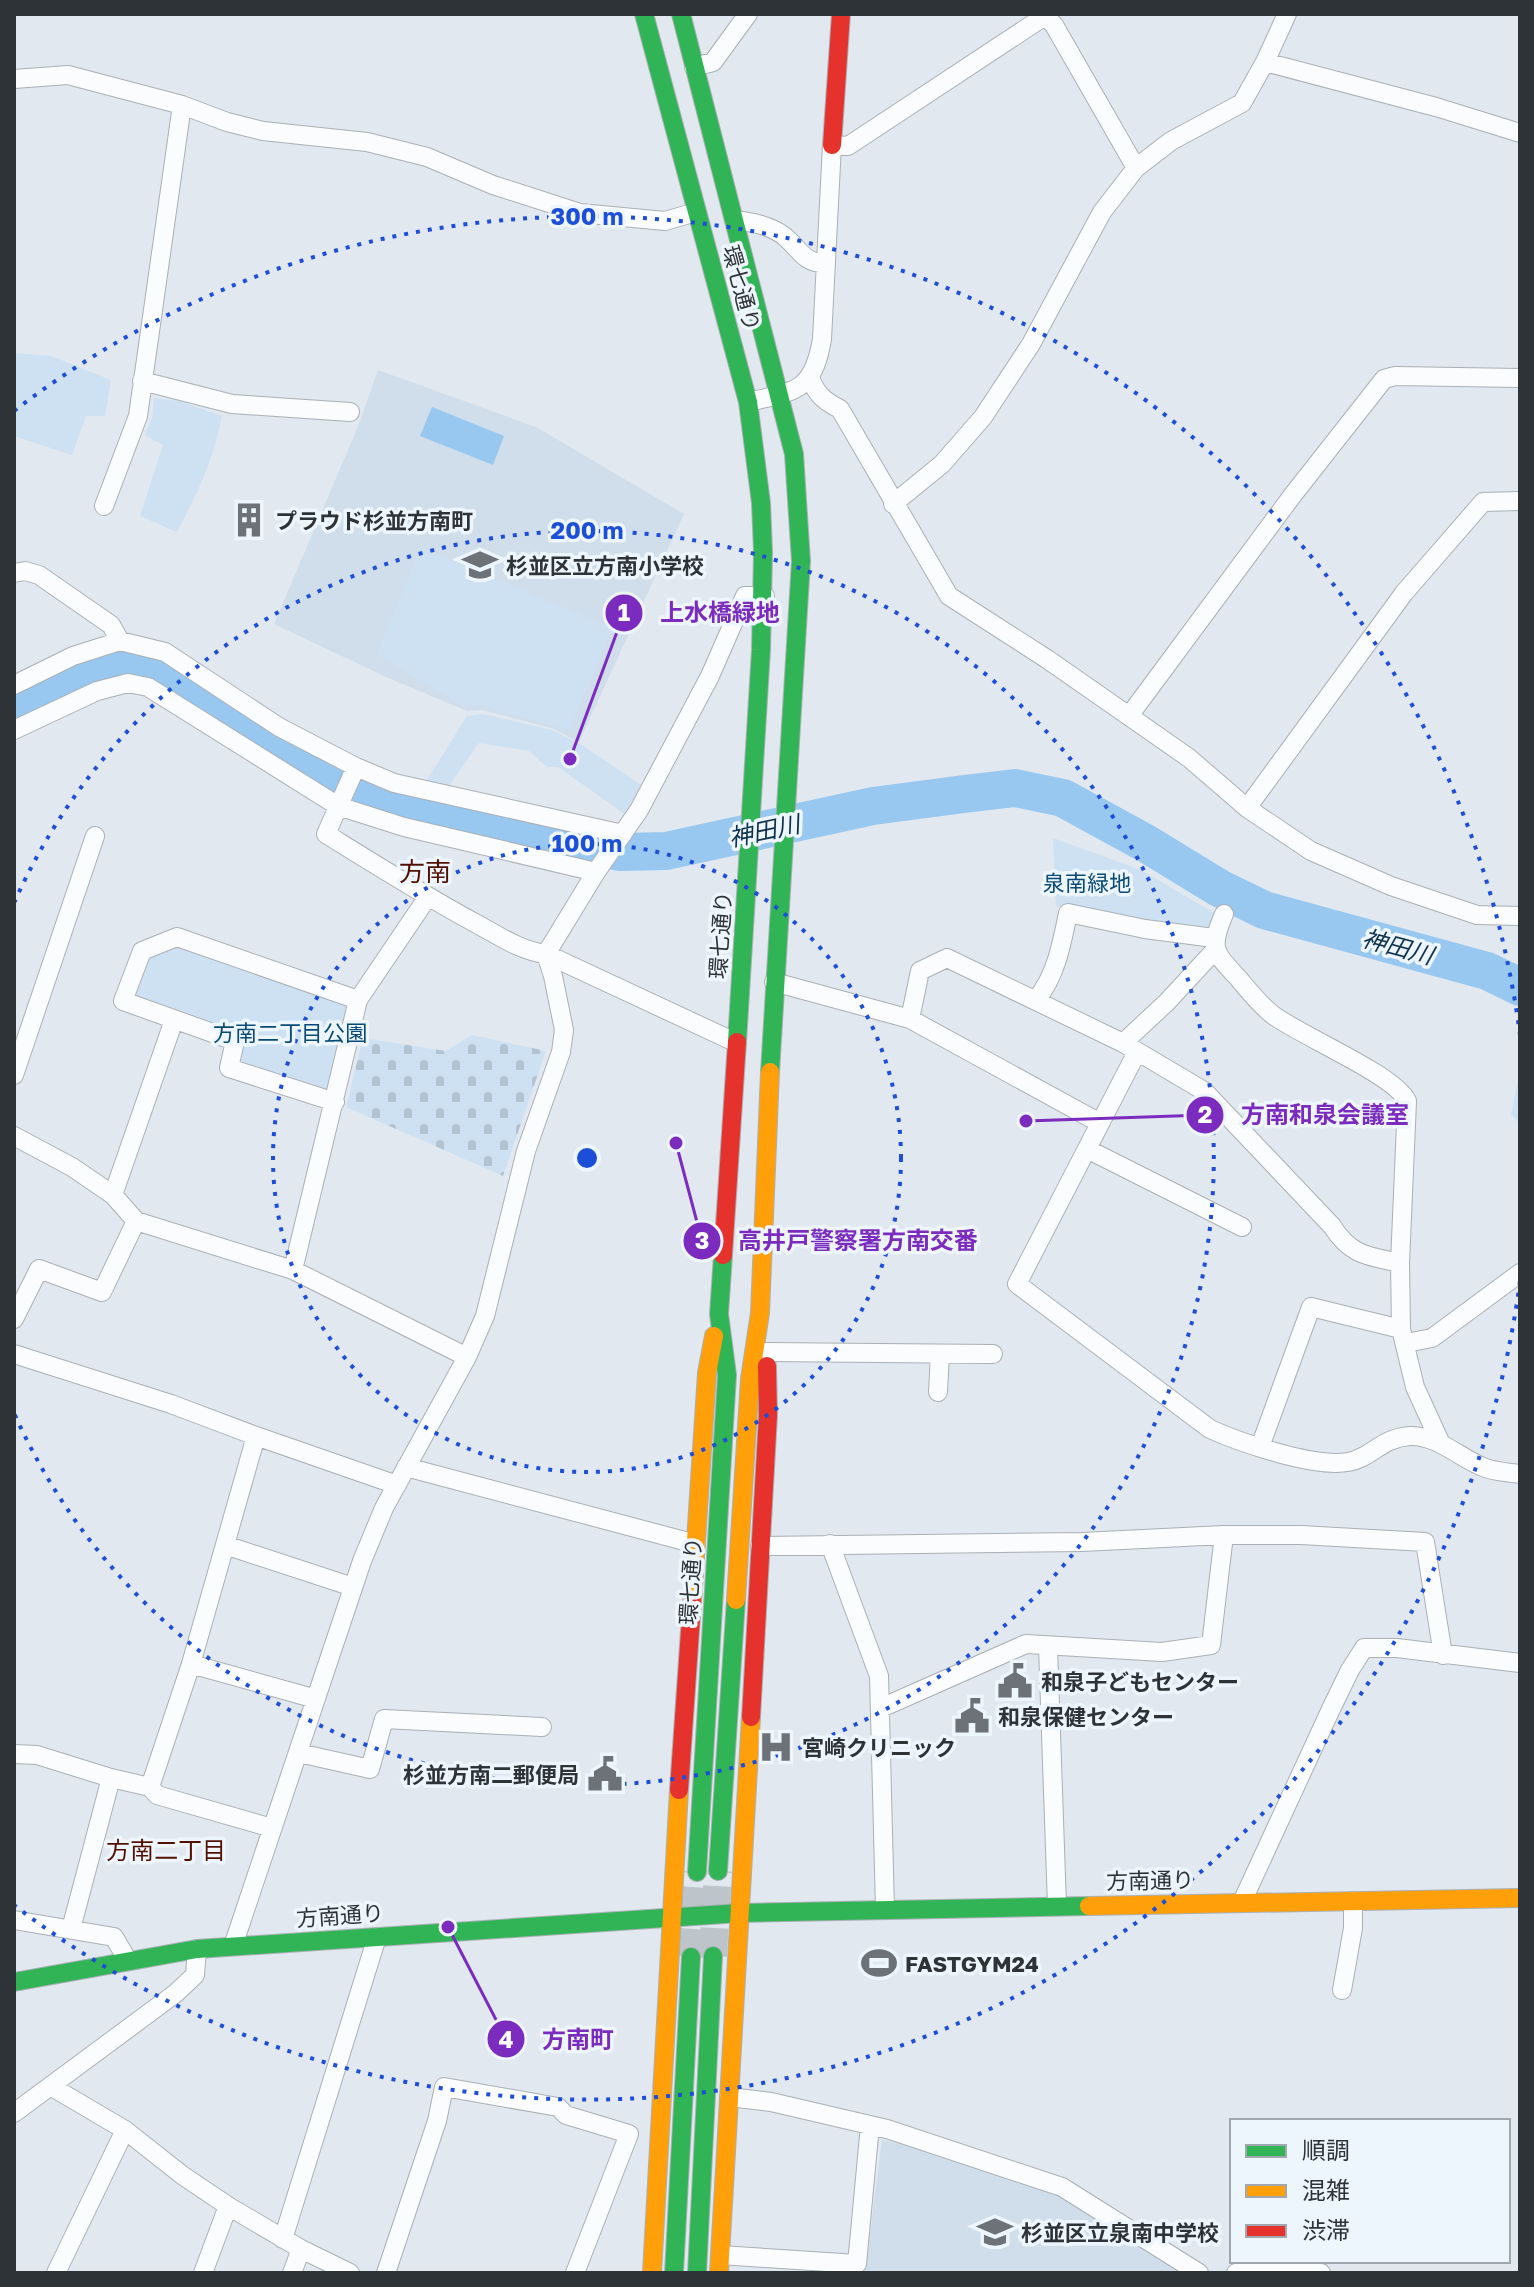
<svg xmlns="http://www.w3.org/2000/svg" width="1534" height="2287" font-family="'Golos Text','Noto Sans JP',sans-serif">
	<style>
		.built { fill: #d0deeb }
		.cemetery { fill: url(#cemetery-stones) }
		.park { fill: #cee1f3 }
		.water { fill: #98c8f0 }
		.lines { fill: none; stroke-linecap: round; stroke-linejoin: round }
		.river { stroke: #98c8f0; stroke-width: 38 }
		.primary-tunnel { stroke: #bdc4ca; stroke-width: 28; stroke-dasharray: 28 14; stroke-linecap: butt }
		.street-casing { stroke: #aab0b5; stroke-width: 20 }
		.fast-casing { stroke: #aab0b5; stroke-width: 20 }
		.slow-casing { stroke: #aab0b5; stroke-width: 20 }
		.jam-casing { stroke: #aab0b5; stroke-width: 20 }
		.street { stroke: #fafcfd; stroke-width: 18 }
		.fast { stroke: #30b455; stroke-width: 18 }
		.slow { stroke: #ff9f0a; stroke-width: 18 }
		.jam { stroke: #e5322d; stroke-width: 18 }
		.ring { fill: none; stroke: #1d4ed8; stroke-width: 4; stroke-dasharray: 4 8 }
		.labels { text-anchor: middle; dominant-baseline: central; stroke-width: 7; stroke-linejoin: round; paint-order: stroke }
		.street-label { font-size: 22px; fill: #2e3338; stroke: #edf5fd }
		.poi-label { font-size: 22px; font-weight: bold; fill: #2e3338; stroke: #edf5fd; text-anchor: start }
		.park-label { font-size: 22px; fill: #094a76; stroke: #edf5fd }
		.water-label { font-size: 24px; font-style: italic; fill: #0f324e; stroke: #edf5fd }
		.neighbourhood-label { font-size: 24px; fill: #521000; stroke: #edf5fd }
		.quarter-label { font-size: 26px; fill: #521000; stroke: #edf5fd }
		.centre { fill: #1d4ed8; stroke: #edf5fd; stroke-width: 4 }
		.ring-label { font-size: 24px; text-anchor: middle; font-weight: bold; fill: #1d4ed8; stroke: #edf5fd; stroke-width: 7; stroke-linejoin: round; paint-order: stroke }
		.leader { fill: none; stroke: #7b2cbf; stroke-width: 3 }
		.callout-dot { fill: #7b2cbf; stroke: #edf5fd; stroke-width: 3 }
		.mark-label { font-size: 24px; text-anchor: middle; font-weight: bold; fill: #fff }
		.callout-label { font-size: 24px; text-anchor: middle; font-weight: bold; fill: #7b2cbf; stroke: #edf5fd; stroke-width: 7; stroke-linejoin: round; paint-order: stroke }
	</style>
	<defs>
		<pattern id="cemetery-stones" width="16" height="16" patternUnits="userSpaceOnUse" patternTransform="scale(2)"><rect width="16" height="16" fill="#cee1f3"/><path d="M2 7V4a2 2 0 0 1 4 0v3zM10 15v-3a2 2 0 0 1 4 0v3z" fill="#b1c2d1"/></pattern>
	</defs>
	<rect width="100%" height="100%" fill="#e1e8ef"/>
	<!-- built -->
	<path class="built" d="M378,370l158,57 148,87 -105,228 -28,-14 -69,-18 -15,1 -81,-34 -112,-53 85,-200z
		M882,2140l38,8 135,44 129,81h-319z"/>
	<!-- cemetery -->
	<path class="cemetery" d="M472,1035l74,16 -43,125 -157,-69 17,-69 83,13z"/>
	<!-- park -->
	<path class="park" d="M14,353l37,3 60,24 -6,36h-19l-14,39 -58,-19z
		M154,398l25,3 43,15c-8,42 -25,79 -45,116l-37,-16 23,-71 -18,-10 7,-18z
		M421,548l192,80 -44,102 -91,-25 -12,3 -89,-54z
		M483,714l69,16 30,15 61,41 -17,29 -68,-48h-11l-18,-16 -50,-8 -34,48 -20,-8 42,-67z
		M1053,838l88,32 75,44 -4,17 -69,-7 -87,-18z
		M177,937l181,63 -23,102 -106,-34 6,-27 -112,-40 19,-50z
		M1520,1069v55l-9,-10z"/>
	<!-- water -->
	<path class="water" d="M432,407l72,29 -11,29 -73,-29z"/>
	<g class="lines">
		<!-- river -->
		<path class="river" d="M14,706c40,-19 87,-50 134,-39 7,2 16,8 23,12l159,98 60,25 169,39 62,11 45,-1 207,-45 91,-12 51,-6 48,10 84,46 72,44 45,22 223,61 33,16"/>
		<!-- primary-tunnel -->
		<path class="primary-tunnel" d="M713,1956l5,-85
			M691,1957l6,-85"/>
		<!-- street casing -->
		<g class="street-casing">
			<path id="street" d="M1043,14l11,11 82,143
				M1265,62l171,45 84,26
				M694,67l19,-5 35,-48
				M14,79l54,-4 114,30 45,17 36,9 104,11 60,15 66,28 87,28 85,8 31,-9
				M734,220c17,2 36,5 50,16 17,14 18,26 42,28
				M810,378c7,17 14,23 30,31l109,187 98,63 142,99 58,50 64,43 80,35 86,29 43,1
				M142,381l90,23 118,8
				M748,402c48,-11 65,-10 74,-63l10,-194 16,1 200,-132
				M893,504l49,-40 41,-47 48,-73 71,-132 34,-44 35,-27 71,-38 23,-41 22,-48
				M104,506l34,-90 44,-311
				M14,573l11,-2 14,4 72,50 9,16
				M14,685l59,-29 47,-15 45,11 114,75 77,40 38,16 229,51
				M1129,716l163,-220 92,-117 11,-3 125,2
				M14,730l83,-39 31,-8 20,4 190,119 66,21 192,45
				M356,767l-30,67c50,31 99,62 151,90 22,12 44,27 69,30l191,89
				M1247,808l157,-215 79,-91 37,-1
				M1224,914c-15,35 -10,38 15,65 10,12 21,26 34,36 28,21 122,60 134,86l-7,162 1,66 14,58 26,57
				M774,982l136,37 190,104
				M1036,1000c20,-24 26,-57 32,-87l77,16 69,9
				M910,1019l10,-48 27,-13 176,85 81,48 128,135c19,30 36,30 68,37
				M1123,1043l44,-41 49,-53
				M1137,1052l-120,232 193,145c31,14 105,39 138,33 24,-4 32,-24 62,-26 27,-1 50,22 73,31 11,5 25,5 37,7
				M14,1075l81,-239
				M335,1102l-106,-34 6,-27 -112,-40 19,-50 35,-14 181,63
				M14,1136l58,31 41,28 23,26
				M1087,1149l155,78
				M113,1195l61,-175
				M293,1270l65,-270 69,-102
				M14,1319l25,-50 63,23 34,-71 157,49 174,87
				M1406,1343l26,-5 88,-65
				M765,1352l228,2
				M14,1354l157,50 85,32 141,49
				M938,1392l2,-38
				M1260,1447l51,-140 90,22
				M406,1467l290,77
				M830,1544l49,132 6,234
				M225,1545l128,42
				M760,1546l322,-4 142,-7h77l124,7 18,113
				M1048,1647l9,259
				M191,1664l125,35
				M881,1708l145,-64 136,8 49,-7 13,-110
				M299,1753l71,16 14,-50 158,8
				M14,1754l23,1 74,23 39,9 41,-123 65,-228
				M150,1787l7,8 115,33
				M1242,1902l89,-193 19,-39 14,-22h33l123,15
				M14,1920l100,17 14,24
				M71,1929l40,-151
				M233,1946l129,-385 22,-53 83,-151 18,-41 41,-165 35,-99 3,-22 -11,-54 -7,-22 50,-82 43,-62 71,-134 35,-80h20
				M1342,1990l11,-62v-27
				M52,2087l73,43 57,45 46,31 73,43 49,24
				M729,2097l42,5 116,27 175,58 137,86
				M14,2113l162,-120 19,-18 2,-26
				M283,2239l94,-302
				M720,2255l137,9 13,-139
				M56,2273l69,-143
				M203,2273l25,-67
				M292,2273l9,-24
				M386,2273l51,-152 7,-34 114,20 8,8 63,19 -54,139
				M1236,2273l46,-6 39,6"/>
		</g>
		<!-- fast casing -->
		<g class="fast-casing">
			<path id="fast" d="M644,14l104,388 13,101 2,49 -2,98 -24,392
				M681,14l113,440 7,107 -31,511
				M718,1871l18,-271
				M697,1872l30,-497 -8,-61 4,-59
				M14,1982l183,-33 543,-36 349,-7
				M674,2273l17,-316
				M697,2273l16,-317"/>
		</g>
		<!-- slow casing -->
		<g class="slow-casing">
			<path id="slow" d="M736,1600l14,-221 10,-66 10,-241
				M692,1602l15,-229 7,-37
				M1089,1906l431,-8
				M652,2273l27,-483
				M719,2273l32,-556"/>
		</g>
		<!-- jam casing -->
		<g class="jam-casing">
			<path id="jam" d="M832,145l9,-131
				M723,1255l14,-213
				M751,1717l17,-302 -1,-49
				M679,1790l13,-188"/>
		</g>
		<!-- street -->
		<use href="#street" class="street"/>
		<!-- fast -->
		<use href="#fast" class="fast"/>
		<!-- slow -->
		<use href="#slow" class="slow"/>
		<!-- jam -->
		<use href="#jam" class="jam"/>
	</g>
	<!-- distance rings -->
	<g class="ring">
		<circle cx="587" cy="1158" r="314"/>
		<path d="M14 903A627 627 0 1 1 14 1413"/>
		<path d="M1520 1281A941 941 0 0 1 14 1905M14 411A941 941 0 0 1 1520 1035"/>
	</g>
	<!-- icons -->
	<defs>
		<g id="building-bare" transform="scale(2.76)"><path d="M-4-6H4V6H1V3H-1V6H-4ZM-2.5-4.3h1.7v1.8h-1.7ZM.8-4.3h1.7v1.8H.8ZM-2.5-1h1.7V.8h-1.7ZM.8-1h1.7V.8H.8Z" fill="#6d7278" stroke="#edf5fd" stroke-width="2.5" paint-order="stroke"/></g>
		<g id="school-bare" transform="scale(2.76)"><path d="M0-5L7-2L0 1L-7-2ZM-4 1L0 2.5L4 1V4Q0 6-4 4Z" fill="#6d7278" stroke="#edf5fd" stroke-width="2.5" paint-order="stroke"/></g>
		<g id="civic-bare" transform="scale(2.76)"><path d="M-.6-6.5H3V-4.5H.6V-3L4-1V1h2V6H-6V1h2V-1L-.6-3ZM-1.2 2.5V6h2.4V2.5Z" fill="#6d7278" stroke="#edf5fd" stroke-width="2.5" paint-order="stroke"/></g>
		<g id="hospital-bare" transform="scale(2.76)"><path d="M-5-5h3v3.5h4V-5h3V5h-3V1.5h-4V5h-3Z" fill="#6d7278" stroke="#edf5fd" stroke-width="2.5" paint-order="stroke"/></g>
		<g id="stadium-bare" transform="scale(2.76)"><path d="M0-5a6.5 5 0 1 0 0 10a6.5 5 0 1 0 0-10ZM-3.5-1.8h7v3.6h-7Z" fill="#6d7278" stroke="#edf5fd" stroke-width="2.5" paint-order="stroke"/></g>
	</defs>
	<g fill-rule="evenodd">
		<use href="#building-bare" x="249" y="520"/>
		<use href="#school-bare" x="480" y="565"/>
		<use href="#civic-bare" x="1015" y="1681"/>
		<use href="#civic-bare" x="972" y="1716"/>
		<use href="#hospital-bare" x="776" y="1747"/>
		<use href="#civic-bare" x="605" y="1774"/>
		<use href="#stadium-bare" x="879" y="1963"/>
		<use href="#school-bare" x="995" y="2232"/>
	</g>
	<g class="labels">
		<!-- street labels -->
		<g class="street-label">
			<text transform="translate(742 288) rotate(75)">環七通り</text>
			<text transform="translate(720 935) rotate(-86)">環七通り</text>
			<text transform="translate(690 1581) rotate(-86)">環七通り</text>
			<text transform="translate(1150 1880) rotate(-1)">方南通り</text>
			<text transform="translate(340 1915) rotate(-4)">方南通り</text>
		</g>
		<!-- poi labels -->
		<g class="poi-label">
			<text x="275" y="520">プラウド杉並方南町</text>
			<text x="506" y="565">杉並区立方南小学校</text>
			<text x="1041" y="1681">和泉子どもセンター</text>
			<text x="998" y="1716">和泉保健センター</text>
			<text x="802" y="1747">宮崎クリニック</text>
			<text x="579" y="1774" text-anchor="end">杉並方南二郵便局</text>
			<text x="905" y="1963">FASTGYM24</text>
			<text x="1021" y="2232">杉並区立泉南中学校</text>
		</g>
		<!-- park labels -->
		<g class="park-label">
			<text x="1087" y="882">泉南緑地</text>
			<text x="290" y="1032">方南二丁目公園</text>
		</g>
		<!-- water labels -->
		<g class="water-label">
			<text transform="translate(764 830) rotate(-12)">神田川</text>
			<text transform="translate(1398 946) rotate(15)">神田川</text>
		</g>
		<!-- neighbourhood labels -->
		<g class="neighbourhood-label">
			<text x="166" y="1849">方南二丁目</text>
		</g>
		<!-- quarter labels -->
		<g class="quarter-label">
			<text x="425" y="871">方南</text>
		</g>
	</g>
	<circle cx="587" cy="1158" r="12" class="centre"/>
	<g class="ring-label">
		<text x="587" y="225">300 m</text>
		<text x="587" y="539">200 m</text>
		<text x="587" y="852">100 m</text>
	</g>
	<!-- callouts -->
	<path class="leader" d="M570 759L624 613M1026 1121L1205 1115M676 1143L702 1241M448 1927L506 2039"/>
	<g class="callout-dot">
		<circle cx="570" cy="759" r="8"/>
		<circle cx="1026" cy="1121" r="8"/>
		<circle cx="676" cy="1143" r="8"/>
		<circle cx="448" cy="1927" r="8"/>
		<circle cx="624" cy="613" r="20"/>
		<circle cx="1205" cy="1115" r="20"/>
		<circle cx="702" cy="1241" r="20"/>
		<circle cx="506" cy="2039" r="20"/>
	</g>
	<g class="mark-label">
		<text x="624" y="621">1</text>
		<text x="1205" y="1123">2</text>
		<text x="702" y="1249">3</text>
		<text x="506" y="2048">4</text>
	</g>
	<g class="callout-label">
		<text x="720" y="621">上水橋緑地</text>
		<text x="1325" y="1123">方南和泉会議室</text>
		<text x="858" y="1249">高井戸警察署方南交番</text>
		<text x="578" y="2048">方南町</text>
	</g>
	<!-- border -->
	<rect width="1534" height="2287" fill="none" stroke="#2e3338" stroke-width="32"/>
	<!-- legend -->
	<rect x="1230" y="2119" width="280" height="144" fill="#edf5fd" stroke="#a1a7ae" stroke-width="2"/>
	<rect x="1246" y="2145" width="40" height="12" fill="#30b455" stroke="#a1a7ae" stroke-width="2"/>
	<text x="1302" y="2159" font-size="24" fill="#2e3338">順調</text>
	<rect x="1246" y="2185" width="40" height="12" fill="#ff9f0a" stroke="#a1a7ae" stroke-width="2"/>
	<text x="1302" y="2199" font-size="24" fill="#2e3338">混雑</text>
	<rect x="1246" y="2225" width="40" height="12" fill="#e5322d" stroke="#a1a7ae" stroke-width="2"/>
	<text x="1302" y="2239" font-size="24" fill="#2e3338">渋滞</text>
</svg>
